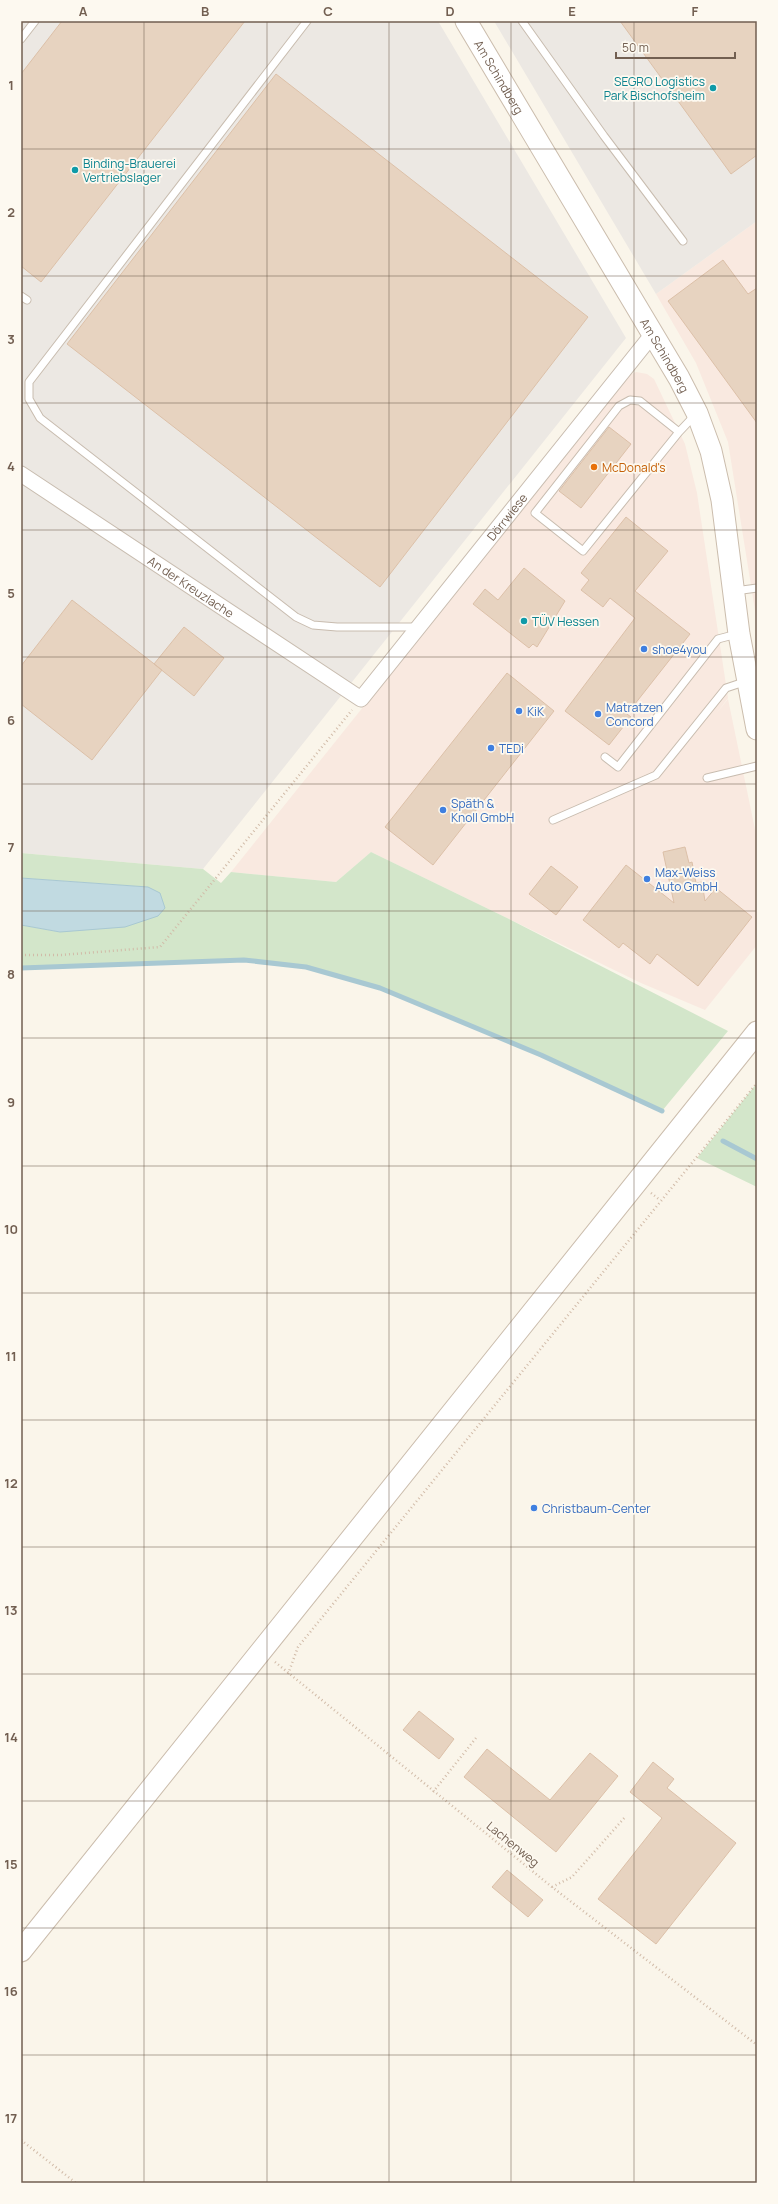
<svg xmlns="http://www.w3.org/2000/svg" width="778" height="2204" font-family="Manrope,sans-serif">
	<style>
		.commercial { fill: #f9e9e0 }
		.industrial { fill: #ece8e3 }
		.green { fill: #d3e6ca }
		.water { fill: #c1dae1; stroke: #a8c8d2 }
		.lines { fill: none; stroke-linecap: round; stroke-linejoin: round }
		.stream { stroke: #a8c8d2; stroke-width: 5 }
		.building { fill: #e7d3c0; stroke: #dcc0a8 }
		.lane-casing { stroke: #c8bcaf; stroke-width: 9 }
		.street-casing { stroke: #c8bcaf; stroke-width: 17 }
		.secondary-casing { stroke: #cbbdad; stroke-width: 23 }
		.path { stroke: #d1bba8; stroke-width: 2.5; stroke-dasharray: 1 3; stroke-linecap: butt }
		.lane { stroke: #fff; stroke-width: 7 }
		.street { stroke: #fff; stroke-width: 15 }
		.secondary { stroke: #fff; stroke-width: 21 }
		.grid { fill: none; stroke: #725f51; stroke-width: 1; stroke-opacity: 0.55 }
		.culture-dot { fill: #0f9aa8; stroke: #fdf9f0; stroke-width: 1.5 }
		.food-dot { fill: #e8710a; stroke: #fdf9f0; stroke-width: 1.5 }
		.shop-dot { fill: #3f7fe0; stroke: #fdf9f0; stroke-width: 1.5 }
		.labels { text-anchor: middle; dominant-baseline: central; stroke-width: 3.5; stroke-linejoin: round; paint-order: stroke }
		.street-label { font-size: 12px; fill: #725f51; stroke: #fdf9f0 }
		.culture-label { font-size: 12px; fill: #0d838f; stroke: #fdf9f0; text-anchor: start }
		.food-label { font-size: 12px; fill: #c56008; stroke: #fdf9f0; text-anchor: start }
		.shop-label { font-size: 12px; fill: #366cbe; stroke: #fdf9f0; text-anchor: start }
		.neatline { fill: none; stroke: #725f51; stroke-width: 1.5 }
		.grid-label { font-size: 13px; text-anchor: middle; font-weight: bold; fill: #725f51 }
	</style>
	<rect width="100%" height="100%" fill="#faf5ea"/>
	<!-- commercial -->
	<path class="commercial" d="M757,221v402l-29,-181 -32,-79 -40,-69z
		M636,372l11,2 7,5 31,65 12,49 31,205 -12,16 12,-15 29,140v106l-52,65 -64,-27 -270,-131 -35,30 -105,-10 397,-496z"/>
	<!-- industrial -->
	<path class="industrial" d="M21,21h417l188,317 -423,531 -182,-16z
		M494,21h263v200l-101,73z"/>
	<!-- green -->
	<path class="green" d="M371,852l136,66 221,113 -66,80 -121,-56 -161,-67 -74,-21 -62,-7 -223,8v-43l39,7 88,-45 -127,-9v-25l182,16 18,14 10,-11 105,10z
		M757,1083v104l-60,-29z"/>
	<!-- water -->
	<path class="water" d="M21,878l127,9 12,6 5,15 -7,8 -33,11 -65,5 -39,-7z"/>
	<g class="lines">
		<!-- stream -->
		<path class="stream" d="M21,968l223,-8 62,7 74,21 161,67 121,56
			M723,1141l34,18"/>
	</g>
	<!-- building -->
	<path class="building" d="M62,21h183l-204,261 -20,-16v-192z
		M620,21h137v134l-26,19z
		M276,74l312,243 -208,270 -313,-243z
		M723,260l25,34 9,-6v135l-89,-122z
		M609,427l22,17 -50,64 -22,-17z
		M626,517l42,34 -33,40 55,43 -63,80 4,3 -22,28 -44,-34 70,-93 -25,-20 -7,9 -22,-17 8,-10 -8,-7z
		M524,568l41,33 -28,46 -4,-3 -4,4 -56,-44 12,-15 13,11z
		M72,600l90,70 -70,90 -71,-56v-38z
		M184,627l40,31 -30,38 -40,-32z
		M507,673l47,38 -121,154 -48,-38z
		M685,847l4,16 3,-1 4,21 6,-1 3,19 11,-13 36,29 -54,69 -41,-32 -7,10 -27,-21 -4,5 -36,-28 43,-55 48,38 -11,-51z
		M551,866l27,21 -22,28 -27,-21z
		M419,1711l35,28 -15,20 -36,-29z
		M487,1749l63,51 40,-47 28,23 -62,76 -92,-75z
		M653,1762l21,17 -7,9 69,55 -80,101 -58,-45 64,-81 -32,-26z
		M507,1870l36,30 -15,17 -36,-30z"/>
	<g class="lines">
		<!-- lane casing -->
		<g class="lane-casing">
			<path id="lane" d="M307,21l-278,361v17l11,19 256,199 17,8 24,2h80
				M522,21l82,115 79,105
				M21,39l14,-18
				M21,296l6,4
				M679,432l-39,-31 -10,-1 -11,6 -84,107 48,38 96,-119 16,-17
				M735,591l22,-3
				M605,757l13,10 100,-128 19,-5
				M707,778l50,-12
				M553,820l103,-45 70,-87 21,-7"/>
		</g>
		<!-- street casing -->
		<g class="street-casing">
			<g id="street">
				<path id="s1" d="M21,474l340,225 291,-364"/>
			</g>
		</g>
		<!-- secondary casing -->
		<g class="secondary-casing">
			<g id="secondary">
				<path id="s2" d="M466,21l213,357 18,35 14,38 11,49 17,134 18,95"/>
				<path d="M21,1951l736,-919"/>
			</g>
		</g>
		<!-- path -->
		<path class="path" d="M21,955h40l99,-8 192,-237
			M651,1193l9,7
			M275,1662l277,225 205,158
			M288,1674l10,-27 459,-564
			M433,1792l43,-54
			M552,1887l20,-10 54,-61
			M21,2140l55,43"/>
		<!-- lane -->
		<use href="#lane" class="lane"/>
		<!-- street -->
		<use href="#street" class="street"/>
		<!-- secondary -->
		<use href="#secondary" class="secondary"/>
	</g>
	<!-- grid -->
	<path class="grid" d="M144,21v2162M267,21v2162M389,21v2162M511,21v2162M634,21v2162M21,149h736M21,276h736M21,403h736M21,530h736M21,657h736M21,784h736M21,911h736M21,1038h736M21,1166h736M21,1293h736M21,1420h736M21,1547h736M21,1674h736M21,1801h736M21,1928h736M21,2055h736"/>
	<!-- markers -->
	<g class="culture-dot">
		<circle cx="713" cy="88" r="4"/>
		<circle cx="75" cy="170" r="4"/>
		<circle cx="524" cy="621" r="4"/>
	</g>
	<circle class="food-dot" cx="594" cy="467" r="4"/>
	<g class="shop-dot">
		<circle cx="644" cy="649" r="4"/>
		<circle cx="519" cy="711" r="4"/>
		<circle cx="598" cy="714" r="4"/>
		<circle cx="491" cy="748" r="4"/>
		<circle cx="443" cy="810" r="4"/>
		<circle cx="647" cy="879" r="4"/>
		<circle cx="534" cy="1508" r="4"/>
	</g>
	<g class="labels">
		<!-- street labels -->
		<g class="street-label">
			<text stroke="none"><textPath href="#s2" startOffset="65">Am Schindberg</textPath></text>
			<text stroke="none"><textPath href="#s2" startOffset="389">Am Schindberg</textPath></text>
			<text stroke="none"><textPath href="#s1" startOffset="641">Dörrwiese</textPath></text>
			<text stroke="none"><textPath href="#s1" startOffset="204">An der Kreuzlache</textPath></text>
			<text transform="translate(513 1844) rotate(39)">Lachenweg</text>
		</g>
		<!-- culture labels -->
		<g class="culture-label">
			<text x="705" y="81" text-anchor="end">SEGRO Logistics<tspan x="705" dy="14">Park Bischofsheim</tspan></text>
			<text x="83" y="163">Binding-Brauerei<tspan x="83" dy="14">Vertriebslager</tspan></text>
			<text x="532" y="621">TÜV Hessen</text>
		</g>
		<!-- food labels -->
		<g class="food-label">
			<text x="602" y="467">McDonald's</text>
		</g>
		<!-- shop labels -->
		<g class="shop-label">
			<text x="652" y="649">shoe4you</text>
			<text x="606" y="707">Matratzen<tspan x="606" dy="14">Concord</tspan></text>
			<text x="527" y="711">KiK</text>
			<text x="499" y="748">TEDi</text>
			<text x="451" y="803">Späth &amp;<tspan x="451" dy="14">Knoll GmbH</tspan></text>
			<text x="655" y="872">Max-Weiss<tspan x="655" dy="14">Auto GmbH</tspan></text>
			<text x="542" y="1508">Christbaum-Center</text>
		</g>
	</g>
	<!-- border -->
	<rect width="778" height="2204" fill="none" stroke="#fdf9f0" stroke-width="44"/>
	<!-- scale -->
	<path d="M616 52v6h119v-6" fill="none" stroke="#725f51" stroke-width="2"/>
	<text x="622" y="52" font-size="12" fill="#725f51" stroke="#fdf9f0" stroke-width="3" paint-order="stroke">50 m</text>
	<rect x="22" y="22" width="734" height="2160" class="neatline"/>
	<g class="grid-label">
		<text x="83" y="16">A</text>
		<text x="205" y="16">B</text>
		<text x="328" y="16">C</text>
		<text x="450" y="16">D</text>
		<text x="572" y="16">E</text>
		<text x="695" y="16">F</text>
		<text x="11" y="90">1</text>
		<text x="11" y="217">2</text>
		<text x="11" y="344">3</text>
		<text x="11" y="471">4</text>
		<text x="11" y="598">5</text>
		<text x="11" y="725">6</text>
		<text x="11" y="852">7</text>
		<text x="11" y="979">8</text>
		<text x="11" y="1107">9</text>
		<text x="11" y="1234">10</text>
		<text x="11" y="1361">11</text>
		<text x="11" y="1488">12</text>
		<text x="11" y="1615">13</text>
		<text x="11" y="1742">14</text>
		<text x="11" y="1869">15</text>
		<text x="11" y="1996">16</text>
		<text x="11" y="2123">17</text>
	</g>
</svg>
